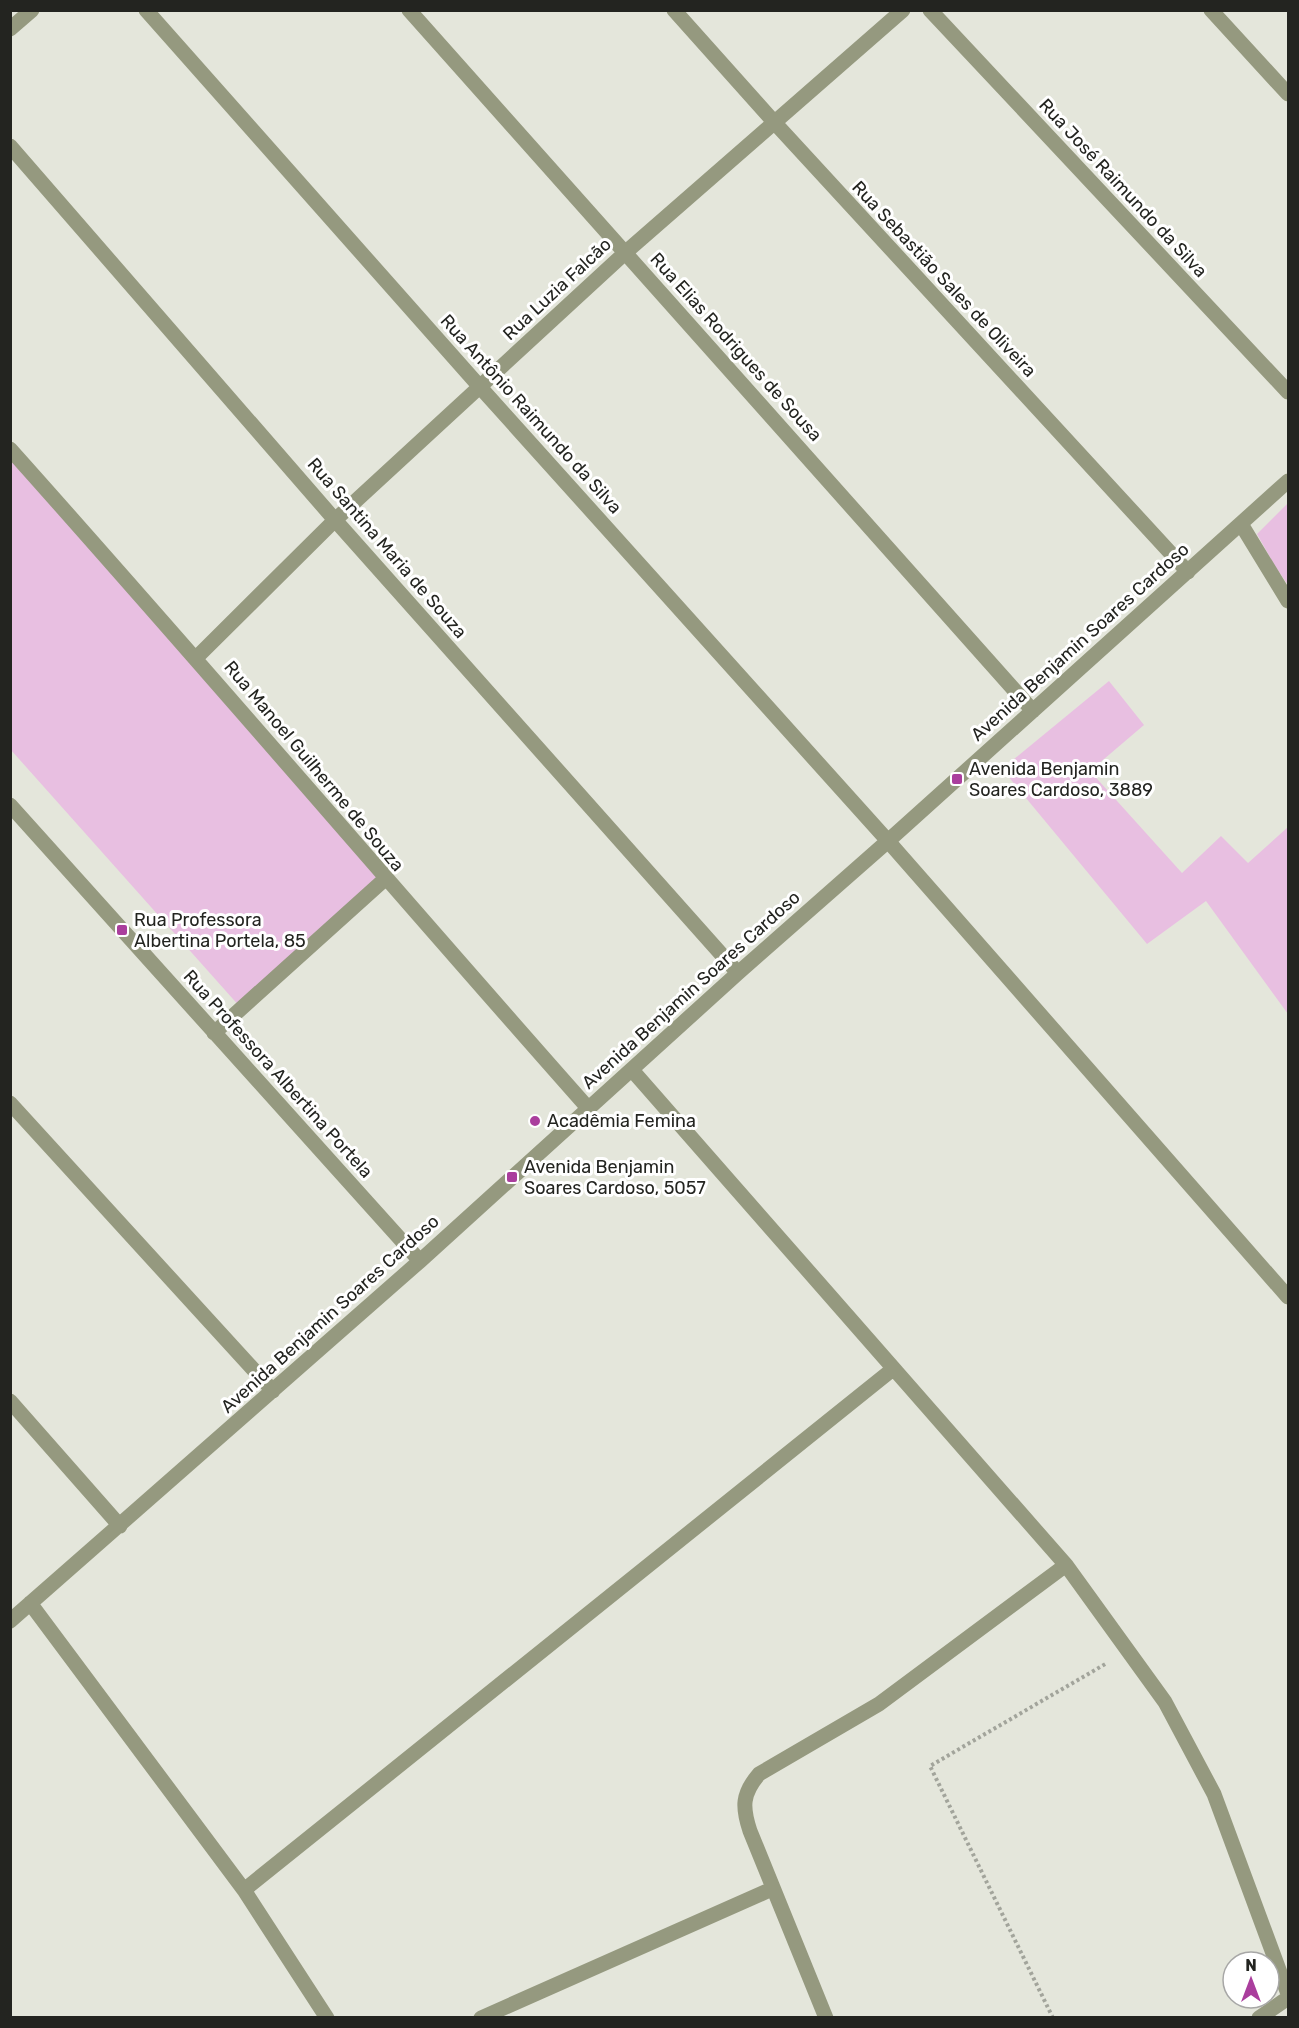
<svg xmlns="http://www.w3.org/2000/svg" width="1299" height="2028" font-family="Rubik,sans-serif">
	<style>
		.green { fill: #e8bfe1 }
		.lines { fill: none; stroke-linecap: round; stroke-linejoin: round }
		.path { stroke: #a2a49b; stroke-width: 4; stroke-dasharray: 3 3; stroke-linecap: butt }
		.minor { stroke: #95997f; stroke-width: 15 }
		.poi-dot { fill: #aa3e9d; stroke: #fff; stroke-width: 2 }
		.labels { text-anchor: middle; dominant-baseline: central; stroke-width: 6; stroke-linejoin: round; paint-order: stroke }
		.street-label { font-size: 18px; fill: #232420; stroke: #fff }
		.poi-label { font-size: 18px; fill: #232420; stroke: #fff; text-anchor: start }
	</style>
	<rect width="100%" height="100%" fill="#e4e6db"/>
	<!-- green -->
	<path class="green" d="M10,448l382,426 -151,134 -230,-258z
		M1288,503v82l-13,-19 -18,-32z
		M1109,681l35,44 -54,46 92,102 39,-37 27,27 40,-36v187l-82,-113 -59,43 -145,-175z"/>
	<g class="lines">
		<!-- path -->
		<path class="path" d="M1053,2018l-123,-252 177,-103"/>
		<!-- minor -->
		<path class="minor" d="M146,10l334,377 408,454 400,456
			M409,10l624,701
			M674,10l100,112 414,450
			M930,10l358,382
			M1211,10l77,84
			M10,29l22,-19
			M10,146l325,374 403,453
			M10,449c195,218 384,440 578,659
			M1241,524l47,77
			M196,658l139,-138 291,-268 277,-242
			M10,805l410,456
			M214,1033l171,-154
			M632,1070l434,495 99,137 49,92 74,200
			M10,1103l263,288
			M10,1401l110,125
			M30,1603l214,287 83,128
			M10,1621l410,-360 318,-288 150,-132 400,-360
			M244,1890l649,-521
			M481,2018l291,-129
			M826,2018l-76,-187c-8,-24 -8,-37 9,-57l120,-70 187,-139
			M1259,2018l29,-20"/>
	</g>
	<!-- markers -->
	<g class="poi-dot">
		<rect x="951" y="773" width="12" height="12" rx="3"/>
		<rect x="116" y="924" width="12" height="12" rx="3"/>
		<circle cx="535" cy="1121" r="6"/>
		<rect x="506" y="1171" width="12" height="12" rx="3"/>
	</g>
	<g class="labels">
		<!-- street labels -->
		<g class="street-label">
			<text transform="translate(1123 188) rotate(47)">Rua José Raimundo da Silva</text>
			<text transform="translate(944 279) rotate(47)">Rua Sebastião Sales de Oliveira</text>
			<text transform="translate(557 289) rotate(-43)">Rua Luzia Falcão</text>
			<text transform="translate(736 347) rotate(48)">Rua Elias Rodrigues de Sousa</text>
			<text transform="translate(531 414) rotate(48)">Rua Antônio Raimundo da Silva</text>
			<text transform="translate(387 548) rotate(49)">Rua Santina Maria de Souza</text>
			<text transform="translate(1080 642) rotate(-42)">Avenida Benjamin Soares Cardoso</text>
			<text transform="translate(314 766) rotate(50)">Rua Manoel Guilherme de Souza</text>
			<text transform="translate(691 990) rotate(-42)">Avenida Benjamin Soares Cardoso</text>
			<text transform="translate(278 1074) rotate(48)">Rua Professora Albertina Portela</text>
			<text transform="translate(330 1314) rotate(-42)">Avenida Benjamin Soares Cardoso</text>
		</g>
		<!-- poi labels -->
		<g class="poi-label">
			<text x="969" y="769">Avenida Benjamin<tspan x="969" dy="21">Soares Cardoso, 3889</tspan></text>
			<text x="134" y="920">Rua Professora<tspan x="134" dy="21">Albertina Portela, 85</tspan></text>
			<text x="547" y="1121">Acadêmia Femina</text>
			<text x="524" y="1167">Avenida Benjamin<tspan x="524" dy="21">Soares Cardoso, 5057</tspan></text>
		</g>
	</g>
	<!-- border -->
	<rect width="1299" height="2028" fill="none" stroke="#232420" stroke-width="24"/>
	<!-- north arrow -->
	<g transform="translate(1251 1980)"><circle r="28" fill="#ffffff" stroke="#a7a7a6" stroke-width="1.5"/>
	<path d="M0-4.5L10 22L0 15L-10 22Z" fill="#aa3e9d"/>
	<text y="-9" font-size="16" font-weight="bold" text-anchor="middle" fill="#232420">N</text>
	</g>
</svg>
